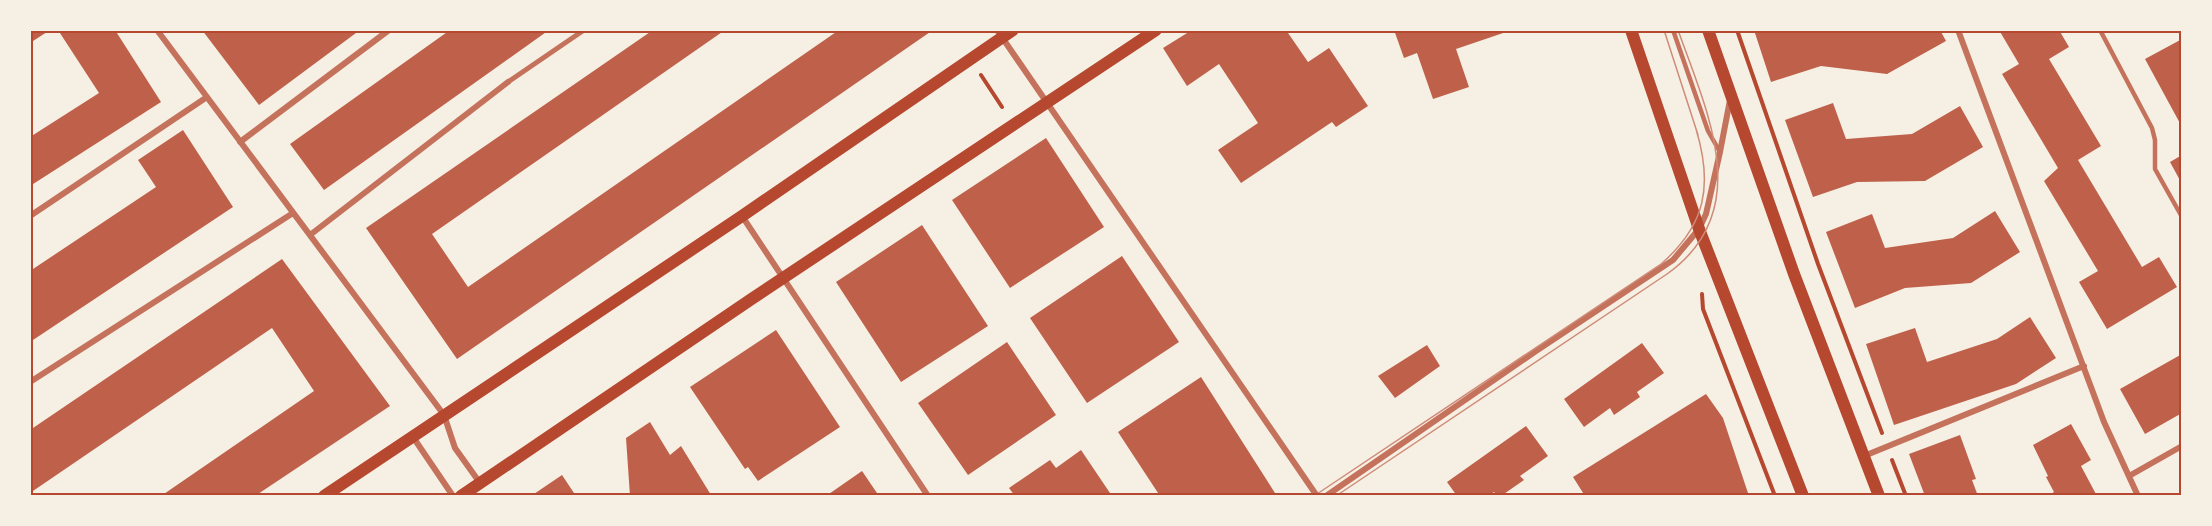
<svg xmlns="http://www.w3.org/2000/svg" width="2212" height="526" font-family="Cabin,sans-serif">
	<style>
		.building { fill: #bf614a }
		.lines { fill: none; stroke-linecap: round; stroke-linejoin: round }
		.path { stroke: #b5482f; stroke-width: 4 }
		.service { stroke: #c5725c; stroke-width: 4.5 }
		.pedestrian { stroke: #c5725c; stroke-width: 5 }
		.minor { stroke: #c5725c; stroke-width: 6 }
		.secondary { stroke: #b5482f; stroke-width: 12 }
		.tram { stroke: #cf8b77; stroke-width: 1.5 }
		.neatline { fill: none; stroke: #b5482f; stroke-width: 2 }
	</style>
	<rect width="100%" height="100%" fill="#f6efe4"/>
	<!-- building -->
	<path class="building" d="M30,30h20l-20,13z
		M58,30h57l46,72 -131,84v-49l69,-44z
		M202,30h158l-101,75z
		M450,30h99l-225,160 -34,-46z
		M653,30h72l-293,204 36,53 371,-257h94l-476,329 -91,-131z
		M1192,30h94l22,32 21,-14 39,58 -32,21 -4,-5 -91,61 -23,-33 40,-27 -39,-59 -32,22 -24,-38z
		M1394,30h118l-56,19 13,38 -36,12 -16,-46 -13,5z
		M1754,30h186l6,11 -59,33 -66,-8 -50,16z
		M1999,30h60l10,17 -20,12 52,87 -23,14 64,107 17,-10 18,30 -70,42 -28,-47 19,-11 -54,-90 14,-13 -56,-94 17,-10z
		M2182,39v88l-37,-68z
		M1833,103l13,36 66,-5 48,-28 23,41 -58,34 -68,1 -44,15 -28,-77z
		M183,130l50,77 -203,135v-71l126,-84 -18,-27z
		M1046,138l58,89 -94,61 -58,-88z
		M2182,155v29l-12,-22z
		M1995,211l25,41 -49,31 -66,5 -50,20 -29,-76 46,-18 13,34 68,-10z
		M922,225l66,101 -87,56 -65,-100z
		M1122,256l57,86 -92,61 -57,-85z
		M282,259l108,147 -135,90h-94l153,-105 -42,-63 -242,165v-63z
		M2030,317l26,41 -40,26 -122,41 -28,-81 49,-16 12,34 70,-23z
		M776,330l64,97 -82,54 -10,-14 -3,2 -55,-82z
		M1007,342l49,73 -88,60 -50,-72z
		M1642,343l22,30 -27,19 3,5 -26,18 -4,-7 -26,19 -20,-28z
		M1427,345l13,21 -45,32 -17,-22z
		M2182,354v59l-37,21 -25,-45z
		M1201,377l74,116 -5,3h-110l-42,-64z
		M1706,394l17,24 26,78h-164l-12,-19z
		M650,422l20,33 11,-9 30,49 -81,1 -4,-58z
		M2071,424l20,36 -10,6 16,30h-45l-1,-2 3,-2 -8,-15 2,-1 -15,-31z
		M1526,426l22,30 -28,20 4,4 -23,16h-4l-3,-4 -6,4h-31l-10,-14z
		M1960,435l16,44 -4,1 6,16h-53l-16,-42z
		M1081,450l31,46h-97l-6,-8 41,-28 6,8z
		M862,471l17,25h-53z
		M562,475l14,21h-45z"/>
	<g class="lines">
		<!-- path -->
		<path class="path" d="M1737,30l81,234 64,169
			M981,75l21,32
			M1702,294l1,15 72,187
			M1892,460l14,36"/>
		<!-- service -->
		<path class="service" d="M1673,30l35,101 12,21
			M2100,30l52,98 3,12v29l27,48"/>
		<!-- pedestrian -->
		<path class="pedestrian" d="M508,82l76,-52"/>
		<!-- minor -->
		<path class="minor" d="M157,30l287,385 11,33 25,35
			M997,30l320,466
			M1958,30l146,392 34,74
			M240,142l149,-112
			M30,216l177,-119
			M742,216l186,280
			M310,235l198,-153
			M30,382l263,-169
			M413,437l40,59
			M1864,456l220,-90
			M2129,476l53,-30
			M1326,496l210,-145 137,-91 26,-31 7,-15 14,-62 10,-52"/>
		<!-- secondary -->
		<path class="secondary" d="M1631,30l68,199 104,267
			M1708,30l86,244 85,222
			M324,496l418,-280 271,-186
			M461,496l292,-198 403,-268"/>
		<!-- tram -->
		<path class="tram" d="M1664,30l34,105
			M1314,496l347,-232c45,-39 52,-79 35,-135
			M1336,496l331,-222c89,-63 40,-162 11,-244"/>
	</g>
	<!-- border -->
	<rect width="2212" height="526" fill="none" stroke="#f6efe4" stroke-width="63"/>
	<rect x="32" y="32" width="2148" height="462" class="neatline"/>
</svg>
